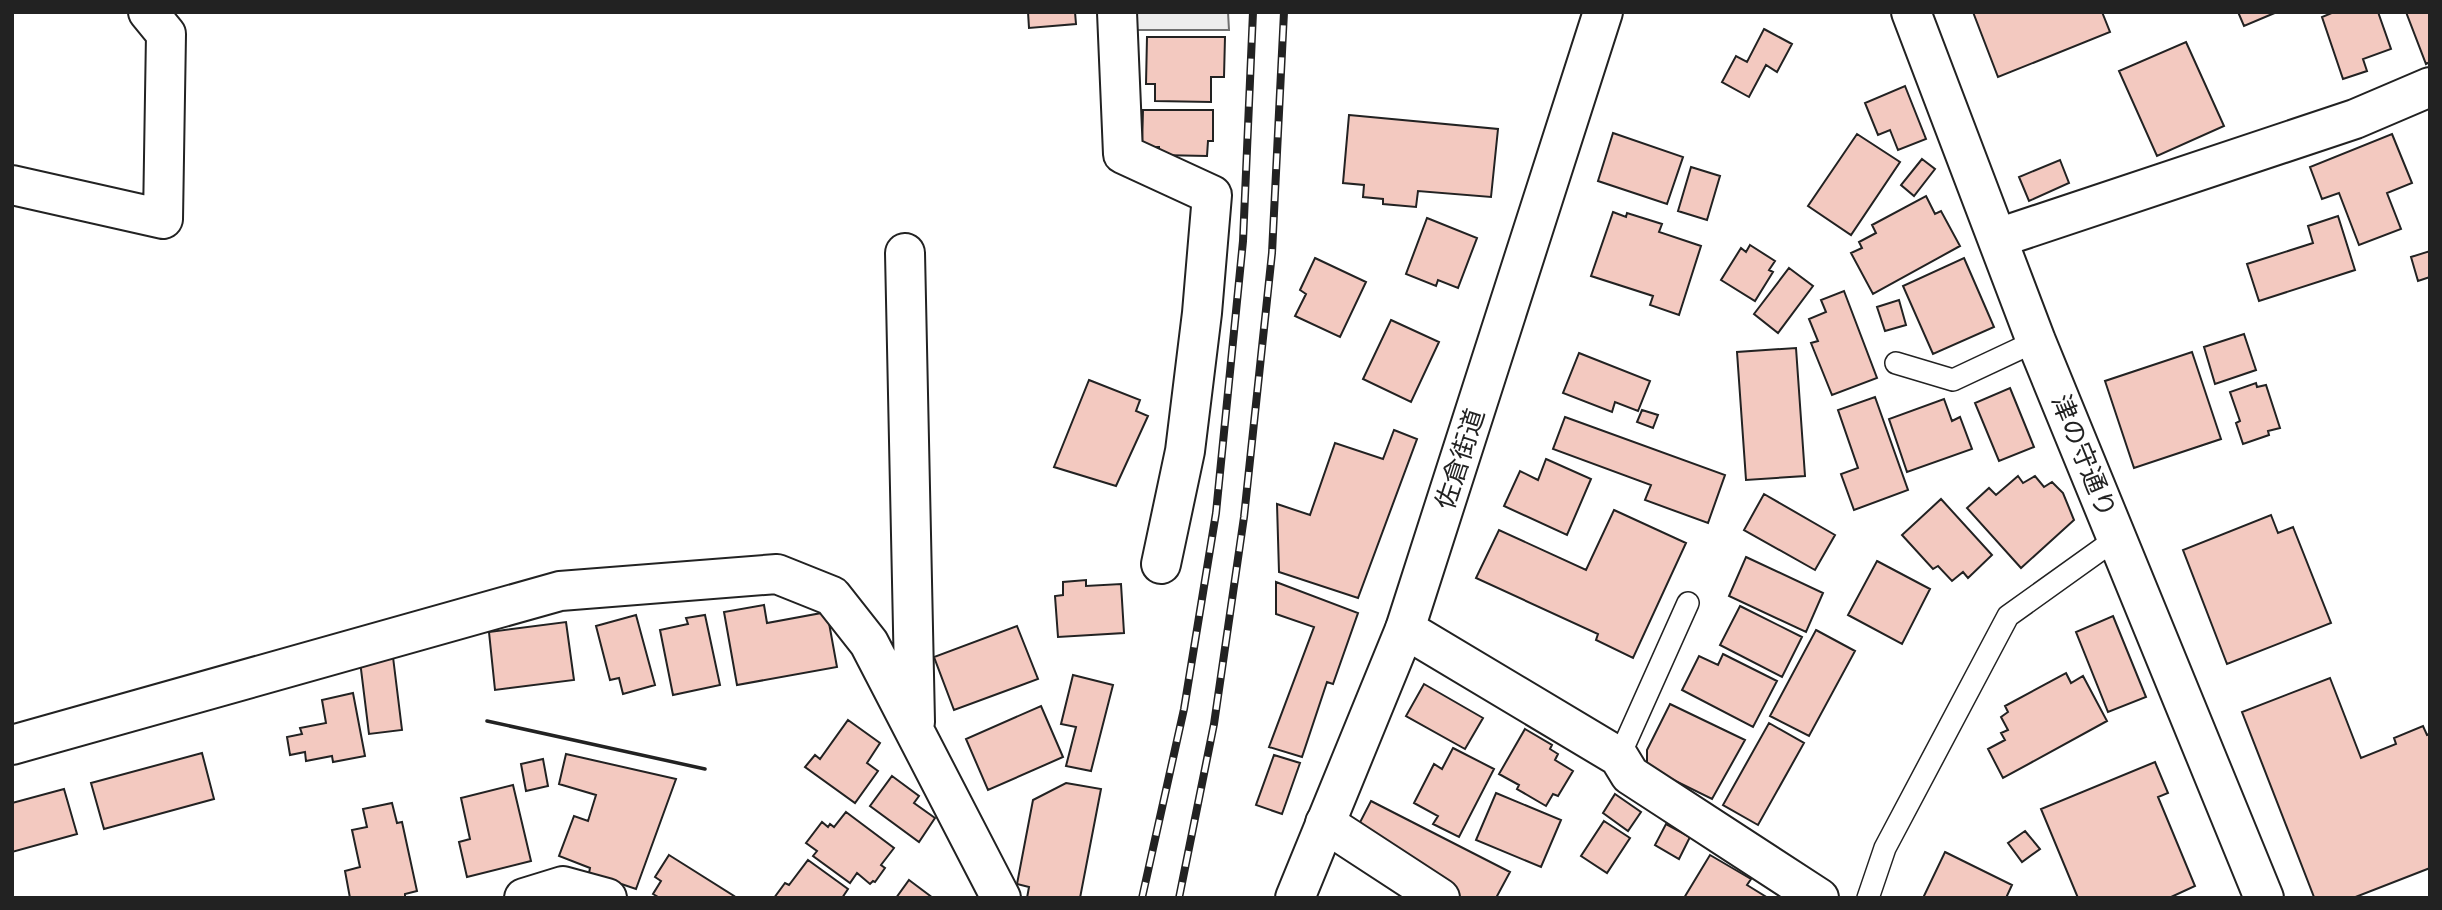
<svg xmlns="http://www.w3.org/2000/svg" width="2442" height="910" font-family="Cabin,'Noto Sans JP',sans-serif">
	<style>
		.parking { fill: #ededed; stroke: #6f6f6f; stroke-width: 2 }
		.building { fill: #f3c9c0; stroke: #222; stroke-width: 2 }
		.lines { fill: none; stroke-linecap: round; stroke-linejoin: round }
		.service-casing { stroke: #222; stroke-width: 24 }
		.minor-casing { stroke: #222; stroke-width: 42 }
		.tertiary-casing { stroke: #222; stroke-width: 42 }
		.primary-casing { stroke: #222; stroke-width: 42 }
		.service { stroke: #fff; stroke-width: 21 }
		.minor { stroke: #fff; stroke-width: 38 }
		.tertiary { stroke: #fff; stroke-width: 38 }
		.primary { stroke: #fff; stroke-width: 38 }
		.rail-casing { stroke: #222; stroke-width: 8 }
		.rail { stroke: #fff; stroke-width: 5; stroke-dasharray: 16; stroke-linecap: butt }
		.wall { stroke: #222; stroke-width: 3.5 }
		.labels { text-anchor: middle; dominant-baseline: central; stroke-width: 5; stroke-linejoin: round; paint-order: stroke }
		.street-label { font-size: 26px; fill: #222; stroke: #fff }
	</style>
	<rect width="100%" height="100%" fill="#fff"/>
	<!-- parking -->
	<path class="parking" d="M1136,12h92l1,18h-92z"/>
	<!-- building -->
	<path class="building" d="M1028,12h47l1,12 -47,4z
		M1973,12h129l8,20 -112,45z
		M2238,12h39l-33,14z
		M2334,12h44l13,37 -28,10 4,12 -24,8 -21,-62z
		M2406,12h24v50l-4,2z
		M1764,29l28,15 -15,28 -11,-7 -17,32 -27,-15 14,-26 11,6z
		M1147,37h78l-1,40h-13v25l-56,-1v-17h-9z
		M2186,42l38,84 -67,30 -38,-85z
		M1905,86l21,53 -28,11 -8,-20 -12,5 -13,-32z
		M1143,110h70v31h-5l-1,15 -48,-1v-8h-17z
		M1349,115l149,14 -7,68 -73,-6 -2,16 -33,-3v-5l-20,-2 1,-12 -21,-2z
		M1613,133l70,24 -16,47 -69,-23z
		M1857,134l43,28 -49,73 -43,-29z
		M2392,134l20,49 -25,10 14,36 -42,16 -20,-52 -17,6 -12,-32z
		M1922,159l13,10 -21,27 -13,-11z
		M2060,160l9,23 -40,18 -10,-24z
		M1691,167l29,9 -13,44 -29,-9z
		M1926,196l9,18 6,-3 19,35 -87,48 -22,-41 11,-5 -3,-6 17,-9 -4,-8z
		M1613,212l13,5 1,-4 35,11 -3,8 42,14 -22,69 -29,-10 3,-9 -62,-20z
		M2338,216l17,54 -96,31 -12,-37 66,-21 -5,-17z
		M1427,218l50,20 -19,50 -20,-8 -2,6 -30,-12z
		M1750,245l25,16 -6,9 4,2 -18,29 -34,-21 20,-32 5,4z
		M2430,251v26l-12,4 -7,-24z
		M1315,258l51,24 -26,55 -45,-21 11,-22 -6,-4z
		M1964,258l30,69 -61,27 -30,-68z
		M1789,268l24,18 -35,47 -24,-19z
		M1844,291l33,87 -45,17 -21,-52 7,-2 -9,-22 17,-7 -5,-12z
		M1899,300l7,25 -21,6 -8,-24z
		M1391,320l48,22 -28,60 -48,-23z
		M2244,334l12,36 -41,14 -11,-37z
		M1796,348l9,128 -59,4 -9,-128z
		M2192,352l29,87 -87,29 -29,-87z
		M1579,353l71,28 -12,30 -23,-9 -3,10 -49,-19z
		M1089,380l51,20 -4,11 12,5 -32,70 -62,-19z
		M2256,383l1,4 9,-2 14,43 -12,3 1,4 -26,9 -7,-21 4,-2 -10,-29z
		M2010,388l24,59 -35,14 -24,-58z
		M1875,397l33,93 -54,20 -13,-36 17,-6 -20,-58z
		M1944,399l8,22 8,-4 12,32 -65,23 -18,-53z
		M1642,410l16,5 -5,13 -16,-6z
		M1565,417l160,58 -17,48 -63,-23 6,-15 -98,-36z
		M1394,430l23,9 -59,159 -79,-26 -2,-68 33,11 25,-72 48,16z
		M1546,459l45,20 -24,56 -63,-29 16,-35 18,9z
		M2018,476l5,7 12,-7 9,11 8,-5 11,11 11,27 -53,48 -54,-60 22,-20 7,7z
		M1764,494l71,41 -20,35 -71,-40z
		M1941,499l51,56 -24,23 -5,-6 -11,9 -14,-15 -5,3 -31,-34z
		M1614,510l72,33 -53,115 -37,-18 2,-6 -122,-56 23,-48 87,40z
		M2271,515l7,18 15,-6 38,96 -104,41 -44,-114z
		M1746,557l77,36 -17,39 -77,-36z
		M1877,561l53,28 -28,55 -54,-29z
		M1086,580v6l35,-2 3,49 -66,4 -3,-41 8,-1v-13z
		M1276,582l82,31 -25,71 -6,-2 -25,75 -33,-10 45,-120 -38,-13z
		M764,605l3,18 60,-11 10,55 -100,18 -13,-73z
		M1740,606l62,31 -20,40 -62,-32z
		M636,615l19,70 -32,9 -4,-16 -9,2 -14,-54z
		M705,615l15,70 -47,10 -13,-65 28,-6 -2,-6z
		M2113,616l33,81 -38,15 -32,-80z
		M566,622l8,58 -79,10 -6,-58z
		M1017,626l21,53 -84,31 -20,-53z
		M1816,630l39,21 -46,85 -39,-20z
		M1723,654l54,27 -24,46 -71,-37 17,-34 19,9z
		M393,657l9,73 -33,4 -9,-73z
		M2066,673l5,10 12,-7 24,45 -104,57 -15,-29 17,-9 -4,-7 7,-3 -7,-13 7,-5 -3,-6z
		M1073,675l40,10 -22,86 -25,-5 10,-39 -15,-3z
		M2330,678l31,80 35,-14 -2,-6 29,-12 4,9 3,-1v134l-77,30 -39,-1 -72,-185z
		M1424,684l59,34 -18,31 -59,-33z
		M353,693l12,63 -32,6 -1,-6 -26,5 -1,-9 -15,3 -3,-18 15,-3 -2,-6 26,-5 -4,-23z
		M1670,704l75,36 -33,59 -65,-32v-17z
		M1041,706l22,51 -75,33 -22,-51z
		M848,720l32,23 -13,20 11,8 -23,32 -50,-36 10,-12 5,4z
		M1769,723l35,20 -46,82 -35,-20z
		M1525,729l27,16 -2,4 8,5 -3,6 18,11 -15,25 -5,-2 -7,12 -29,-17 2,-4 -20,-11z
		M1453,748l41,21 -35,68 -26,-13 5,-8 -24,-13 20,-39 8,5z
		M202,753l12,46 -110,30 -13,-46z
		M566,754l110,25 -40,110 -47,-16 1,-5 -31,-12 15,-40 14,5 8,-26 -37,-11z
		M1274,755l26,8 -18,51 -26,-9z
		M543,759l5,27 -22,5 -5,-27z
		M2155,762l13,31 -10,4 37,89 -26,12h-91l-37,-89z
		M892,776l27,20 -5,7 21,15 -16,24 -49,-36z
		M1066,783l35,6 -21,109h-53l2,-11 -12,-3 16,-84z
		M513,785l18,76 -64,16 -8,-35 11,-3 -9,-41z
		M64,789l13,45 -65,18v-49z
		M1496,793l65,27 -20,47 -65,-27z
		M1615,794l26,18 -13,19 -25,-18z
		M1371,801l139,71 -14,26h-34l-87,-45 -20,-21z
		M392,803l5,20 5,-1 15,69 -12,3v4h-55l-5,-27 15,-4 -8,-37 15,-3 -4,-18z
		M846,812l48,36 -13,17 4,3 -10,14 -2,-1 -3,3 -13,-11 -7,10 -37,-27 4,-5 -11,-8 16,-21 6,5 2,-3 4,3z
		M1604,821l26,17 -23,35 -26,-17z
		M1666,824l24,13 -11,22 -24,-14z
		M2025,831l15,18 -18,13 -14,-19z
		M1945,852l67,33 -6,13h-83z
		M669,855l65,41 -2,2h-72l-7,-4 8,-13 -6,-4z
		M1710,855l41,24 -4,6 21,13h-84z
		M808,860l40,29 -6,9h-68l11,-15 4,2z
		M909,880l24,18h-37z"/>
	<g class="lines">
		<!-- service casing -->
		<g class="service-casing">
			<path id="service" d="M1896,363l57,17 83,-39
				M1619,757l69,-154
				M1868,898l17,-50 123,-232 109,-78"/>
		</g>
		<!-- minor casing -->
		<g class="minor-casing">
			<path id="minor" d="M1117,12l6,142 89,41 -10,118 -17,138 -24,113
				M12,185l151,34 3,-185 -18,-22
				M1998,238l357,-119 75,-32
				M905,253l10,469
				M1405,629l214,128 11,18 189,123
				M12,745l548,-154 217,-17 55,22 37,47 132,255
				M1325,823l115,75
				M524,898l39,-12 44,12"/>
		</g>
		<!-- tertiary casing -->
		<g class="tertiary-casing">
			<path id="tertiary" d="M1911,12l125,329 228,557"/>
		</g>
		<!-- primary casing -->
		<g class="primary-casing">
			<path id="primary" d="M1295,898l110,-269 198,-617"/>
		</g>
		<!-- service -->
		<use href="#service" class="service"/>
		<!-- minor -->
		<use href="#minor" class="minor"/>
		<!-- tertiary -->
		<use href="#tertiary" class="tertiary"/>
		<!-- primary -->
		<use href="#primary" class="primary"/>
		<!-- rail casing -->
		<g class="rail-casing">
			<path id="rail" d="M1142,898l42,-189 32,-196 27,-272 10,-229
				M1179,898l35,-174 30,-207 28,-264 12,-241"/>
		</g>
		<!-- rail -->
		<use href="#rail" class="rail"/>
		<!-- wall -->
		<path class="wall" d="M487,721l218,48"/>
	</g>
	<g class="labels">
		<!-- street labels -->
		<g class="street-label">
			<text transform="translate(2084 456) rotate(68)">津の守通り</text>
			<text transform="translate(1460 459) rotate(-72)">佐倉街道</text>
		</g>
	</g>
	<!-- border -->
	<rect width="2442" height="910" fill="none" stroke="#222222" stroke-width="28"/>
</svg>
